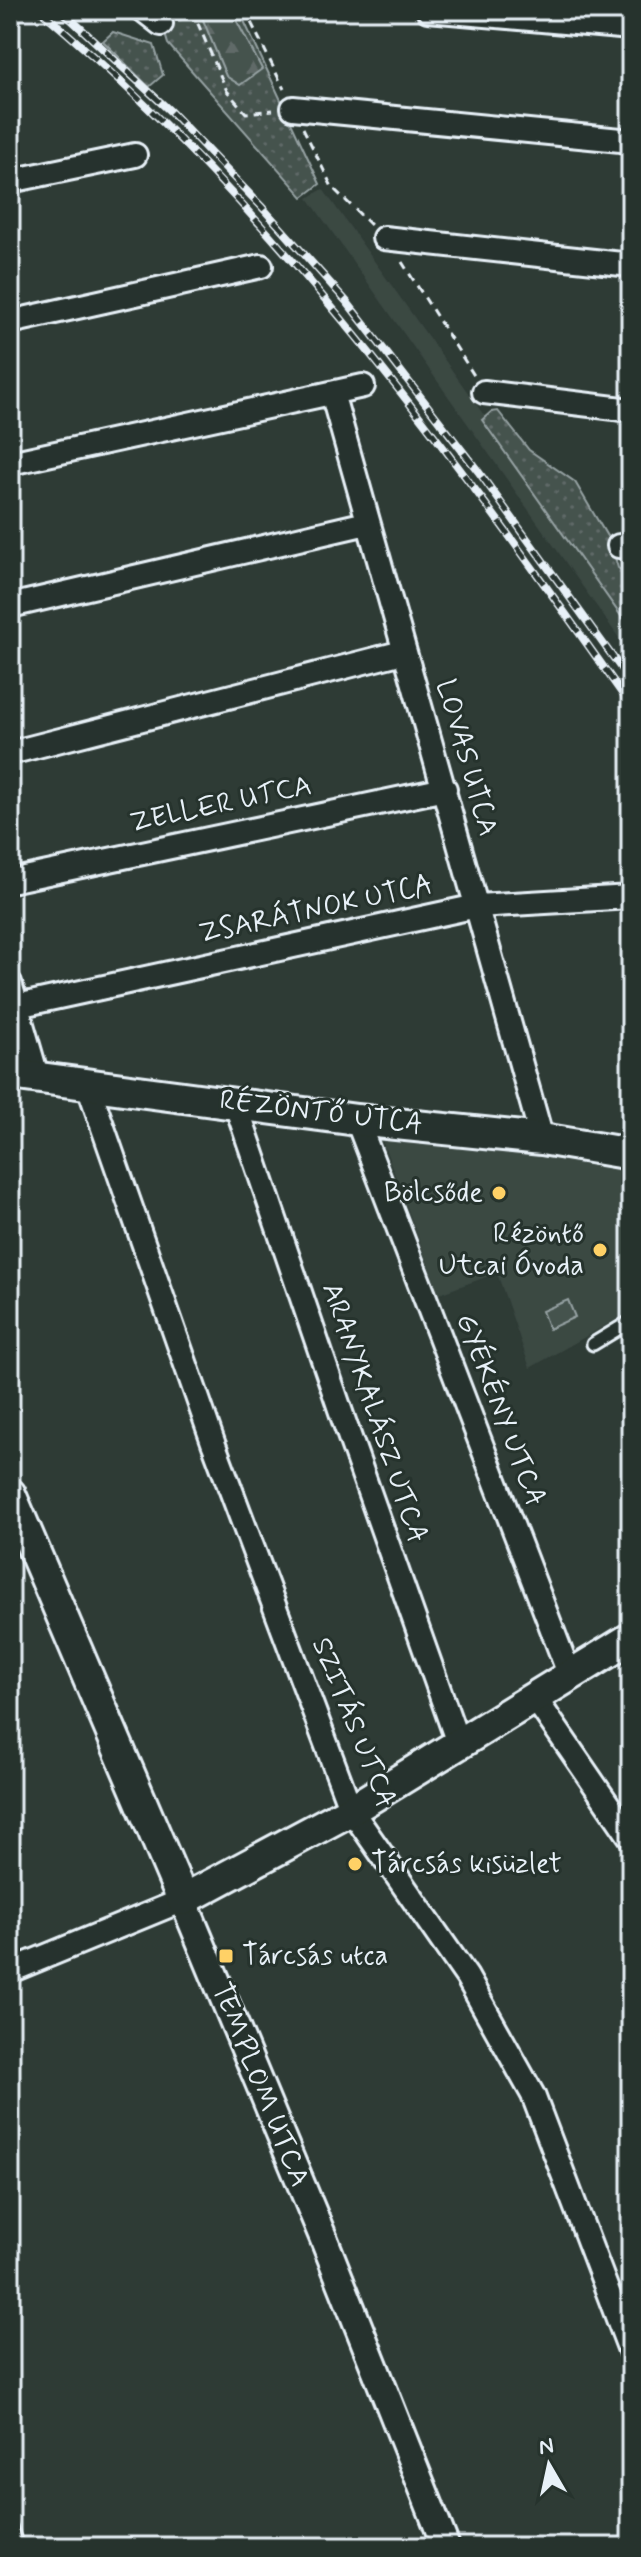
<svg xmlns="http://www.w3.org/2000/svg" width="641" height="2557" font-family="Mynerve,sans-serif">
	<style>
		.built { fill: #3b4843 }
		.grass { fill: url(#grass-dots); stroke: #96a2a3; stroke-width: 2 }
		.forest { fill: url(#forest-firs); stroke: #96a2a3; stroke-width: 2 }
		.green { fill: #45524e; stroke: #96a2a3; stroke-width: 2 }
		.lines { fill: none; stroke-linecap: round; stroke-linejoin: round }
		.service-casing { stroke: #e8f1f8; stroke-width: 17 }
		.minor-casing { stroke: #e8f1f8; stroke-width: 28 }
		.tertiary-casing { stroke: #e8f1f8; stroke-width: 32 }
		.secondary-casing { stroke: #e8f1f8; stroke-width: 36 }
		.path { stroke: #e8f1f8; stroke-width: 3; stroke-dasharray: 8 6; stroke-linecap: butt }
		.service { stroke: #26332d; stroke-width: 11 }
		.minor { stroke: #26332d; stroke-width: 22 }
		.tertiary { stroke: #26332d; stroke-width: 26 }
		.secondary { stroke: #26332d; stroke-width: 30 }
		.rail-casing { stroke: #e8f1f8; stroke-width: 8 }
		.rail { stroke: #26332d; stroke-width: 5; stroke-dasharray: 15; stroke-linecap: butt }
		.poi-dot { fill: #ffd166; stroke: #26332d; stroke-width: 3 }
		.labels { text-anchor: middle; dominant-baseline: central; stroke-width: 6; stroke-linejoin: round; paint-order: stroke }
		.street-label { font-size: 28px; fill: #e8f1f8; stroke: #26332d }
		.poi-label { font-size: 28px; fill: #e8f1f8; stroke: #26332d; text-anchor: end }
	</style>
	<defs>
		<pattern id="grass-dots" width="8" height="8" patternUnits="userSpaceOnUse" patternTransform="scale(2)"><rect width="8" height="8" fill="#45524e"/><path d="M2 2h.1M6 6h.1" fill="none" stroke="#606b68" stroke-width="1.8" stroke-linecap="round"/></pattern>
		<pattern id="forest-firs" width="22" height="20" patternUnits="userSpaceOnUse" patternTransform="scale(2)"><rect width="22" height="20" fill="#45524e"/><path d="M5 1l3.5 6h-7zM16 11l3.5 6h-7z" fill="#606b68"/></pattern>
	</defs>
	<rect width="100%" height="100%" fill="#2e3b35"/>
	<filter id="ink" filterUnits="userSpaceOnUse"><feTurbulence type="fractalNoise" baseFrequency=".0125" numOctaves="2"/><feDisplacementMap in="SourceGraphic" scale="16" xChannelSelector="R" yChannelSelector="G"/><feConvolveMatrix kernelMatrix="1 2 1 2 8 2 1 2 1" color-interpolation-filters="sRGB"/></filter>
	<g filter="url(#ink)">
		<!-- built -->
		<path class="built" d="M323,189l308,433v33l-323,-457z
			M380,1135l241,32 3,45 7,12v87l-101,57 -33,-95 -58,21z"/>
		<!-- grass -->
		<path class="grass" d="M158,10h81l81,174 -17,13 -135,-153z
			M113,32l41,13 9,30 -14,12 -46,-46z
			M498,411l31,39 46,32 36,61 7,25 13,9v53l-149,-210 9,-8z"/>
		<!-- forest -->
		<path class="forest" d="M199,10h32l31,59 -22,16 -14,-9z"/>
		<!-- green -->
		<path class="green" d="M568,1300l7,17 -26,12 -7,-18z"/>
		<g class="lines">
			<!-- service casing -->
			<g class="service-casing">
				<path id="service" d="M593,1344l38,-23
					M10,2526l7,21"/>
			</g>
			<!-- minor casing -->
			<g class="minor-casing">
				<path id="minor" d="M143,10l18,14
					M428,10l203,18
					M293,108l338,33
					M10,181l125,-26
					M384,238l247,27
					M10,322l251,-56
					M484,392l147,18
					M332,393l210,746
					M10,463l353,-77
					M619,546l12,2
					M10,606l357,-83
					M10,753l393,-101
					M10,881l435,-92
					M10,983l27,93
					M17,1006l460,-100 154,-9
					M87,1082l127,363 137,365 116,167 66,118 98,258
					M235,1102l109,319 114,322
					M357,1120l213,556
					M535,1698l96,140
					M10,1971l173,-71"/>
			</g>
			<!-- tertiary casing -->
			<g class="tertiary-casing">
				<path id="tertiary" d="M183,1900l140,337 123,310"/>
			</g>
			<!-- secondary casing -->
			<g class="secondary-casing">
				<path id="secondary" d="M10,1074l347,46 185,19 89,15
					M10,1494l173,406 168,-90 280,-172"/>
			</g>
			<!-- path -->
			<path class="path" d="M192,10l35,81 19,22 27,-3
				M245,10l39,79
				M303,128l29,59 39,38
				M402,262l73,115"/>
			<!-- service -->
			<use href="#service" class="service"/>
			<!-- minor -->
			<use href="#minor" class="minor"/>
			<!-- tertiary -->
			<use href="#tertiary" class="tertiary"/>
			<!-- secondary -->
			<use href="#secondary" class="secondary"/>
			<!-- rail casing -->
			<g class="rail-casing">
				<path id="rail" d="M40,10c235,197 415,447 591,696
					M61,10l109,101 91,95 86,96 131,169 153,211"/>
			</g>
			<!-- rail -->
			<use href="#rail" class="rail"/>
		</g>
	</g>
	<!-- markers -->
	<g class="poi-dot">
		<circle cx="499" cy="1193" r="8"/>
		<circle cx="600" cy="1250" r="8"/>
		<circle cx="355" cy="1864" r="8"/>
		<rect x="218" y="1948" width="16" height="16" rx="4"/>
	</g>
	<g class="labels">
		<!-- street labels -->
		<g class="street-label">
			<text transform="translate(466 758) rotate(74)">LOVAS UTCA</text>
			<text transform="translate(221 805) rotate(-12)">ZELLER UTCA</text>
			<text transform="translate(316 910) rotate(-12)">ZSARÁTNOK UTCA</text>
			<text transform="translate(321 1113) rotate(7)">RÉZÖNTŐ UTCA</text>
			<text transform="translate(500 1410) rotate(69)">GYÉKÉNY UTCA</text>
			<text transform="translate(374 1413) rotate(71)">ARANYKALÁSZ UTCA</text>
			<text transform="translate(353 1723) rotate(68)">SZITÁS UTCA</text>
			<text transform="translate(260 2085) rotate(68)">TEMPLOM UTCA</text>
		</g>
		<!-- poi labels -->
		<g class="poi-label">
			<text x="483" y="1193">Bölcsőde</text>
			<text x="584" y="1234">Rézöntő<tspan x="584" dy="32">Utcai Óvoda</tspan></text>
			<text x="371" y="1864" text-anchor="start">Tárcsás kisüzlet</text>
			<text x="242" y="1956" text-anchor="start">Tárcsás utca</text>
		</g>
	</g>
	<!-- margin -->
	<rect width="641" height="2557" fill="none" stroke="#26332d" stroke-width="40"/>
	<rect x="20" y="20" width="601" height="2517" fill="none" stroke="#e8f1f8" stroke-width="3" filter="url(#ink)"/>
	<!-- north arrow -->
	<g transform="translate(549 2465) rotate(351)" stroke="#26332d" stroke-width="6" paint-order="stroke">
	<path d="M0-6L14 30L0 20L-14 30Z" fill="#e8f1f8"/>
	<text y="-12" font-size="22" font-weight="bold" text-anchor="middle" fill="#e8f1f8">N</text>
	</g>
</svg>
